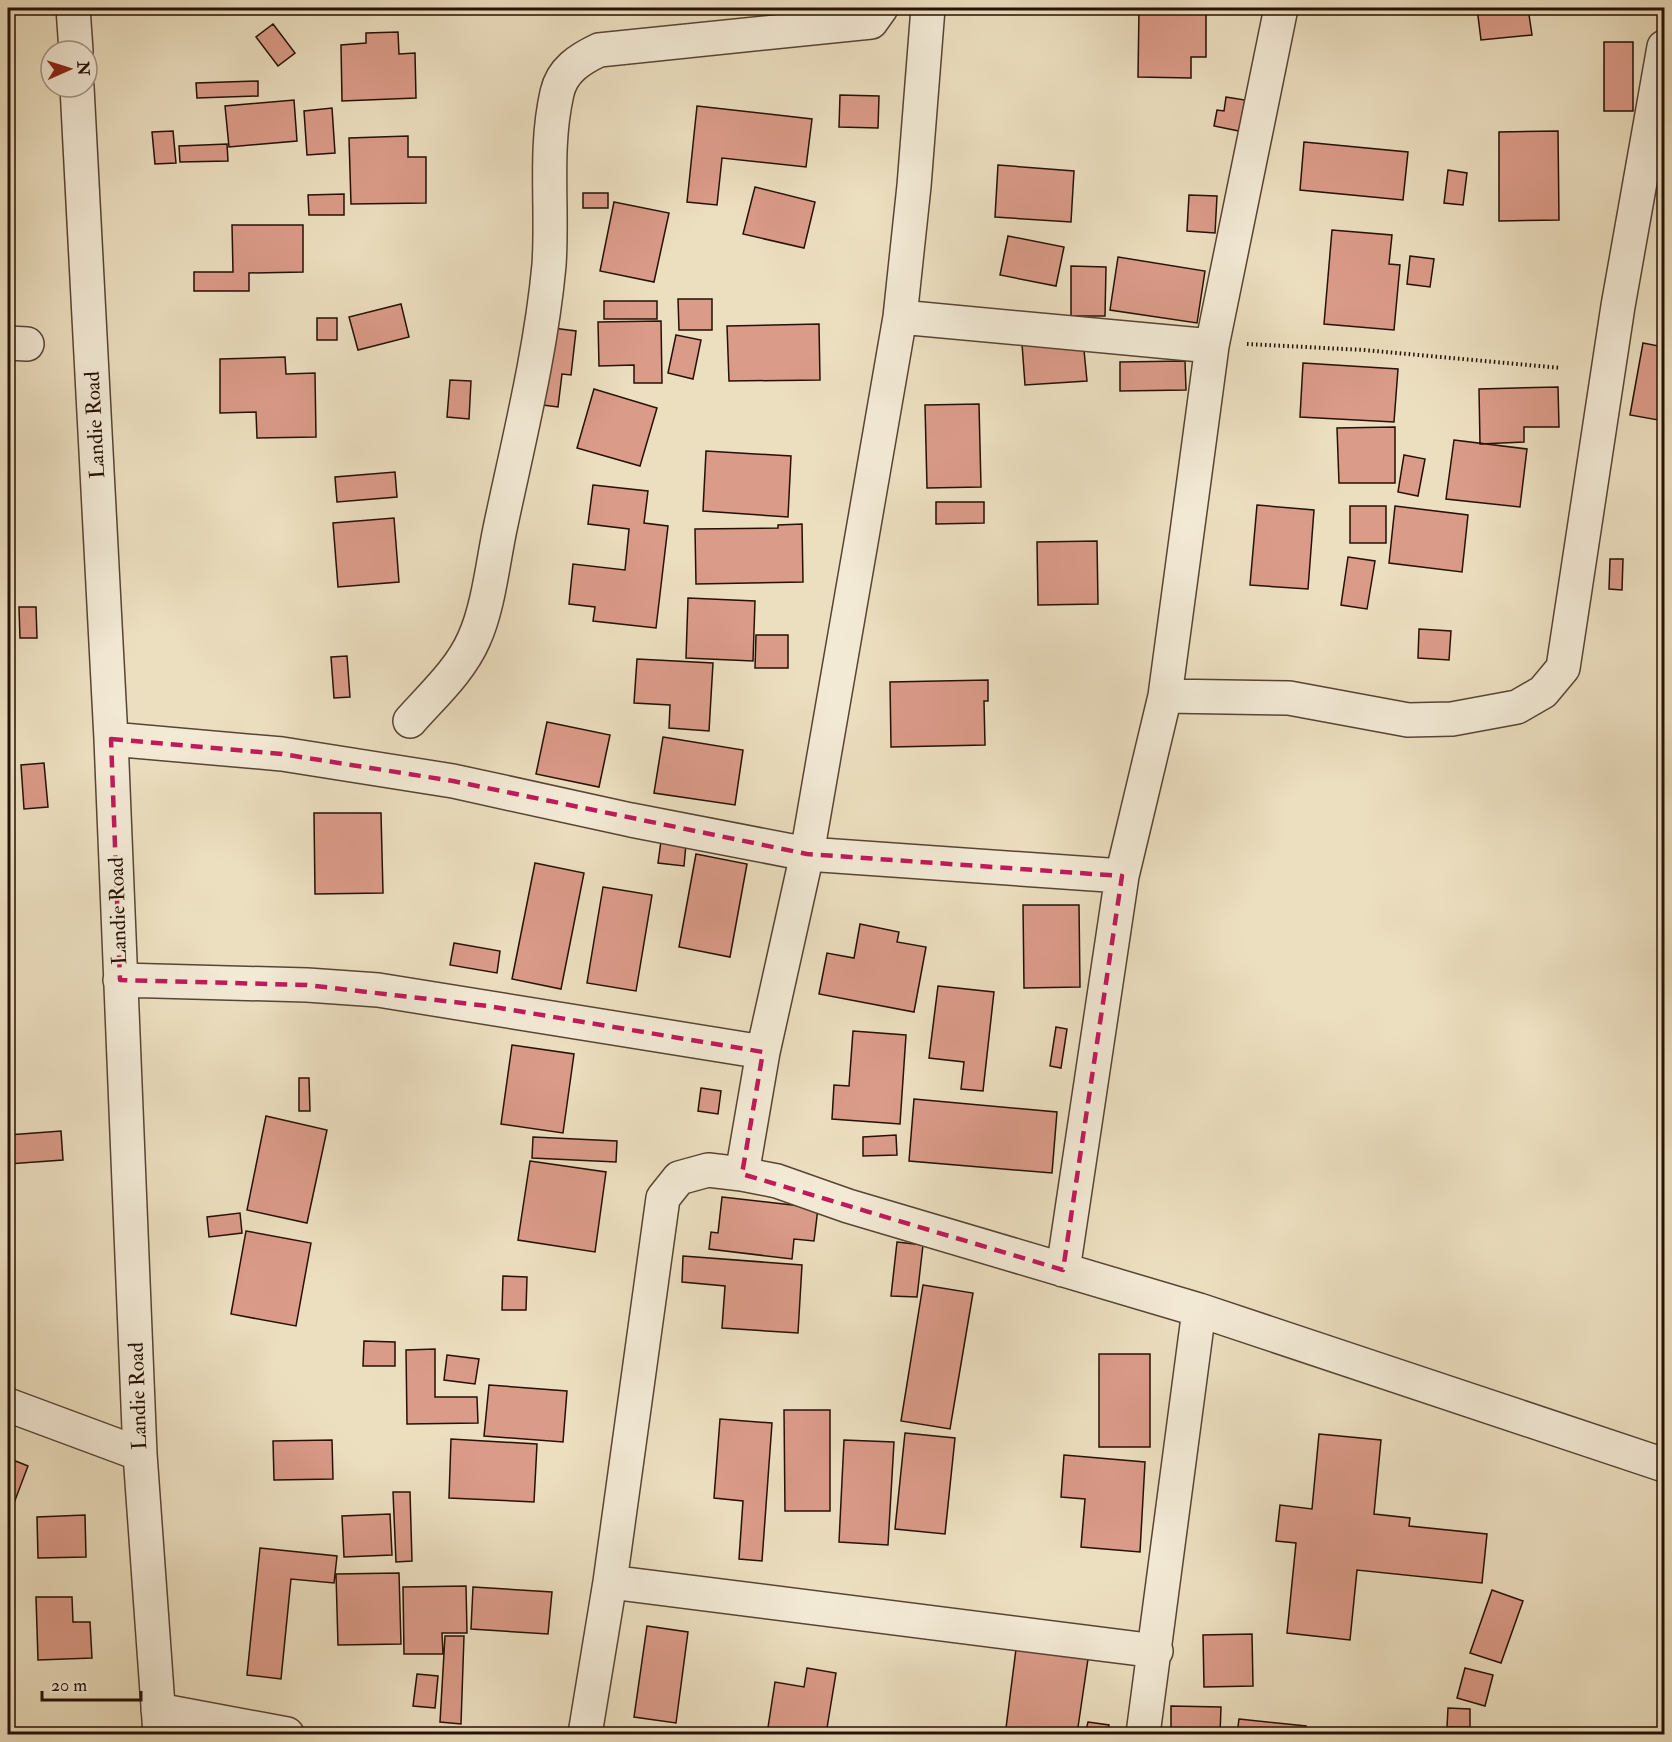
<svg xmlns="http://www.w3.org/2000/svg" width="1672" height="1742" font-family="'IM FELL Double Pica',serif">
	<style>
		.building { fill: #db9b89; stroke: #261104; stroke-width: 1.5 }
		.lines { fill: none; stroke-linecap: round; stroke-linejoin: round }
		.minor-casing { stroke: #584433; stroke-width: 36 }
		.path { stroke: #261104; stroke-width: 4; stroke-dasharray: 1.5 3; stroke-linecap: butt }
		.minor { stroke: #f3ead6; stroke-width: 33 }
		.marked { fill: none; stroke: #c2185b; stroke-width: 4.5; stroke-dasharray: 12 8; stroke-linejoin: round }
		.labels { text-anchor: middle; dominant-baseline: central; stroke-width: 5; stroke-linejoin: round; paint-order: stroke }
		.street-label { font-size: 21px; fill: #261104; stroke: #f3ead6 }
	</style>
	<rect width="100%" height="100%" fill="#ecdfc0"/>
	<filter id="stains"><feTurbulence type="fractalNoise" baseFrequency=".00333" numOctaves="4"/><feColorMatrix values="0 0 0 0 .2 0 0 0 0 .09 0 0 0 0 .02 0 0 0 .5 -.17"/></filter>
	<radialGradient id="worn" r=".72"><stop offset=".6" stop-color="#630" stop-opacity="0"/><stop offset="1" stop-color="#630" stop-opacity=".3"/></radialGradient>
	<!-- building -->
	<path class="building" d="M1477,8h51l4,27 -51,5z
		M1139,9h67v48h-15v21l-53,-1z
		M273,24l22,29 -17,13 -22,-29z
		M398,32l1,22 16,-1 1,45 -74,3 -1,-56 25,-2v-10z
		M1604,42h29v69h-29z
		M258,81v15l-61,2 -1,-15z
		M840,95l39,1 -1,32 -39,-1z
		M1226,97l19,3 -6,31 -25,-5 3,-16 7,1z
		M294,100l3,41 -68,6 -4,-41z
		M697,106l115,13 -6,48 -84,-9 -5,47 -30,-3z
		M332,108l3,45 -28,2 -3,-44z
		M173,131l3,32 -21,1 -3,-32z
		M1558,131l1,89 -60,1v-89z
		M408,136v21h18v46l-75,1 -2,-66z
		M8,137h2l4,47 -6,1z
		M1304,142l104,10 -5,48 -103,-10z
		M227,144l1,17 -48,1 -1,-16z
		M998,165l76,6 -3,51 -76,-5z
		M1448,170l19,3 -4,32 -19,-2z
		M755,187l60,15 -11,46 -61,-14z
		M583,193h25v15h-25z
		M344,194v21h-35l-1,-20z
		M1189,195l28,1 -2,37 -28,-2z
		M8,198h3l2,60 -5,1z
		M614,202l55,11 -15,69 -54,-11z
		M232,225h71v47l-54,1v18h-55v-19h39z
		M1332,230l60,5 -3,29 11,1 -6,65 -70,-6z
		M1008,236l56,11 -8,39 -56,-11z
		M1410,256l24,3 -4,28 -23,-3z
		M1118,257l87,14 -8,52 -87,-13z
		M1071,266l35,1 -1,49h-34z
		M678,299h34v31h-33z
		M604,301h53v18h-53z
		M401,304l8,33 -51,13 -9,-33z
		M317,318h20v22h-20z
		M661,321l1,62h-28v-18l-35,1 -1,-44z
		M819,324l1,56 -91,1 -2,-55z
		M545,327l31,4 -5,44 -9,-1 -4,33 -23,-3z
		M676,335l25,5 -8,39 -25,-6z
		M1083,340l4,41 -62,4 -3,-41z
		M1643,343l21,4v36l-6,37 -28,-5z
		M285,357l1,17 29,-1 1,64 -59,1 -1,-26 -36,1v-54z
		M1185,361l1,29 -66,1v-29z
		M1303,363l95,6 -4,53 -94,-5z
		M450,380l21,1 -2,38 -22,-2z
		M1558,387l1,40h-35v15l-44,2 -1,-55z
		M594,389l63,19 -17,58 -63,-18z
		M979,404l2,83 -54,1 -2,-83z
		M1395,427v56h-56l-2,-55z
		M1454,440l73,9 -7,58 -74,-8z
		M706,451l85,5 -3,61 -85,-6z
		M1404,455l21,4 -7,37 -20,-4z
		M395,472l2,25 -60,5 -2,-25z
		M593,485l55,6 -4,32 24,3 -12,102 -63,-7 2,-14 -26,-3 4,-40 52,6 4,-41 -41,-5z
		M1664,490v21l-5,-2z
		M936,502h48v21l-48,1z
		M1257,505l57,5 -6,79 -58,-4z
		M1350,506h36v37h-36z
		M1395,506l73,9 -6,57 -73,-9z
		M394,518l5,64 -61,5 -5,-64z
		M802,524l1,58 -107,2 -1,-55 83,-1v-3z
		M1097,541l1,63 -60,1 -1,-63z
		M1348,557l27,4 -8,48 -26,-4z
		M1610,559h13l-1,31 -13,-1z
		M688,598l67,3 -2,60 -67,-3z
		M19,607h17l1,31h-17z
		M1419,629l32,2 -2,29 -31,-2z
		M756,635h32v33h-33z
		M347,656l3,41 -16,1 -3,-41z
		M637,659l76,4 -4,68 -40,-3 1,-23 -36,-2z
		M988,680v21h-4l1,44 -94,2 -1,-65z
		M547,722l63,13 -11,52 -63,-13z
		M663,737l80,13 -8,55 -81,-12z
		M44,763l4,44 -24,2 -3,-44z
		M314,813h67l2,80 -68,1z
		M661,841l25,3 -2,22 -26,-3z
		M696,854l51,10 -17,93 -51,-10z
		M535,863l49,10 -23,116 -49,-10z
		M603,887l49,8 -16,96 -49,-8z
		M1023,905h56l1,82 -56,1z
		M860,924l39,8 -2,10 29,5 -12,65 -95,-18 8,-41 27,5z
		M454,943l46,8 -3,22 -47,-8z
		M938,986l56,6 -11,99 -22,-2 3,-27 -35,-4z
		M1056,1027l11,2 -6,39 -11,-2z
		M853,1031l53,4 -6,89 -68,-5 2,-34 15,1z
		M512,1045l62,9 -11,79 -62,-9z
		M299,1078h10l1,33h-11z
		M701,1088l20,3 -3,23 -20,-3z
		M914,1099l143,13 -5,61 -143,-12z
		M266,1116l61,14 -20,93 -60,-13z
		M61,1131l2,29 -55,4v-29z
		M896,1135l1,20 -34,1v-19z
		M533,1137l84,4 -1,21 -84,-4z
		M530,1161l76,11 -11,80 -77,-12z
		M722,1197l96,11 -4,33 -20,-2 -2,20 -83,-10 2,-17 7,1z
		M240,1213l2,20 -33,4 -2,-20z
		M246,1231l65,12 -15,83 -65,-12z
		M897,1242l26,3 -6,52 -26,-1z
		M683,1256l119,9 -4,68 -76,-5 3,-42 -43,-4z
		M503,1276l24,1 -1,33h-24z
		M923,1285l50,8 -23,136 -49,-8z
		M8,1317l6,3 -6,19z
		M364,1341l31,1v24h-32z
		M435,1349v48h42l1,26 -71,1 -1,-74z
		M1099,1354h51v93h-51z
		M447,1355l32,4 -4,25 -31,-4z
		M489,1385l78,6 -4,51 -79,-6z
		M784,1410h46v101h-45z
		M720,1419l52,4 -10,138 -23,-2 4,-58 -29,-3z
		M905,1433l50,5 -10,96 -50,-5z
		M1319,1434l62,6 -7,74 36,4 -1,8 78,8 -5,49 -125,-13 -7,70 -63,-7 9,-90 -20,-2 4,-36 32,4z
		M451,1439l86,5 -3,58 -85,-4z
		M332,1440l1,39 -59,1 -1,-39z
		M844,1440l50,2 -6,103 -49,-3z
		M1064,1455l81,7 -5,90 -59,-5 4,-48 -24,-2z
		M8,1458l20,8 -14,37 -6,-3z
		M393,1492h17l2,69 -16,1z
		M390,1514l2,41 -48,2 -2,-41z
		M85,1515l1,42 -48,1 -1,-41z
		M260,1548l77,8 -3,27 -43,-4 -10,100 -34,-4z
		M399,1573l2,71 -63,1 -2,-71z
		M466,1586l1,47h-25l1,21h-39l-1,-67z
		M473,1587l79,5 -4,42 -77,-5z
		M1492,1590l31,11 -22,62 -31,-10z
		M36,1597h36l1,25h17l2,36 -54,2z
		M647,1626l41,6 -12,91 -42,-6z
		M1252,1634l1,52 -49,1 -1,-52z
		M445,1636h19l-3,88 -21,-2z
		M1016,1649l72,10 -11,75h-26l-45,-6z
		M807,1668l29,5 -10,61h-59l8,-52 29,5z
		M1465,1668l28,7 -8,31 -28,-8z
		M417,1674l21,2 -3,32 -22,-2z
		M1171,1706l50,1 -1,27h-49z
		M1448,1708l22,1v18h-23z
		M1239,1719l67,7 -1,8h-68z
		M1088,1722l21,3 -1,9h-23z"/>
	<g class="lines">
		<!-- minor casing -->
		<g class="minor-casing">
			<path id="minor" d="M73,8l3,43
				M928,8l-14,178 -14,131 -93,537 -44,198 -21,122 35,7 71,25 351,104 465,155
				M77,87l34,652 29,715 20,280
				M900,317l312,29
				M8,343l19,1
				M1165,696l124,2 119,22 44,-1 65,-12 26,-15 20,-24 55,-362 46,-259
				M410,721c23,-26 50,-50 64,-82 15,-33 19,-79 27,-115 18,-85 40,-172 48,-259 4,-57 -5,-115 8,-172 5,-23 23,-34 42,-43l272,-28 10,-14
				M111,739l171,15 171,27 178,39 176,34 315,22
				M120,980l187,5 71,5 385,62
				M1063,1270l59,-394 43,-180 47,-350 69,-338
				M8,1405l132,49
				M610,1582l546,69
				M158,1710l129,24
				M585,1734l25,-152 53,-384 16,-20 29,-8 34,4
				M1143,1734l56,-424"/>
		</g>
		<!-- path -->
		<path class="path" d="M1247,344l117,6 197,18"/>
		<!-- minor -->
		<use href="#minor" class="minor"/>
	</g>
	<!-- marked area -->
	<path class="marked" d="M111,739l171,15 171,27 354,73 315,22 -59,394 -321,-96 21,-122 -275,-46 -181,-21 -187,-5z"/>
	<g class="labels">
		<!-- street labels -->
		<g class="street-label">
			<text transform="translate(95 425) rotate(-93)">Landie Road</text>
			<text transform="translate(118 911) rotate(-92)">Landie Road</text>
			<text transform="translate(138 1396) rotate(-92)">Landie Road</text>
		</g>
	</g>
	<!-- margin -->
	<rect width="1672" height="1742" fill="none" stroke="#ecdfc0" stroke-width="30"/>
	<rect x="9" y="9" width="1654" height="1724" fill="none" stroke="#261104" stroke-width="3"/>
	<rect x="15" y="15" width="1642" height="1712" fill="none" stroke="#261104" stroke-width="1.5"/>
	<!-- north arrow -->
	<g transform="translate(69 69) rotate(87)"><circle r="28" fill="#f3ead6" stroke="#a19382" stroke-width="1.5"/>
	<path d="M0-4.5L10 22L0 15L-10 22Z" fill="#8f2418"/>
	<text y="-9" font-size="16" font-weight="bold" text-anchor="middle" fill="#261104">N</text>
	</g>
	<!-- scale -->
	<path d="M42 1691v9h99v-9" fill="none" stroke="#261104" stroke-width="3"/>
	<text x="51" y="1691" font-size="18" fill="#261104" stroke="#f3ead6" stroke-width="4.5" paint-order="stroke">20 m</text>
	<rect width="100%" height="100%" filter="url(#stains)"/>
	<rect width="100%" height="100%" fill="url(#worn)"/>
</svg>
